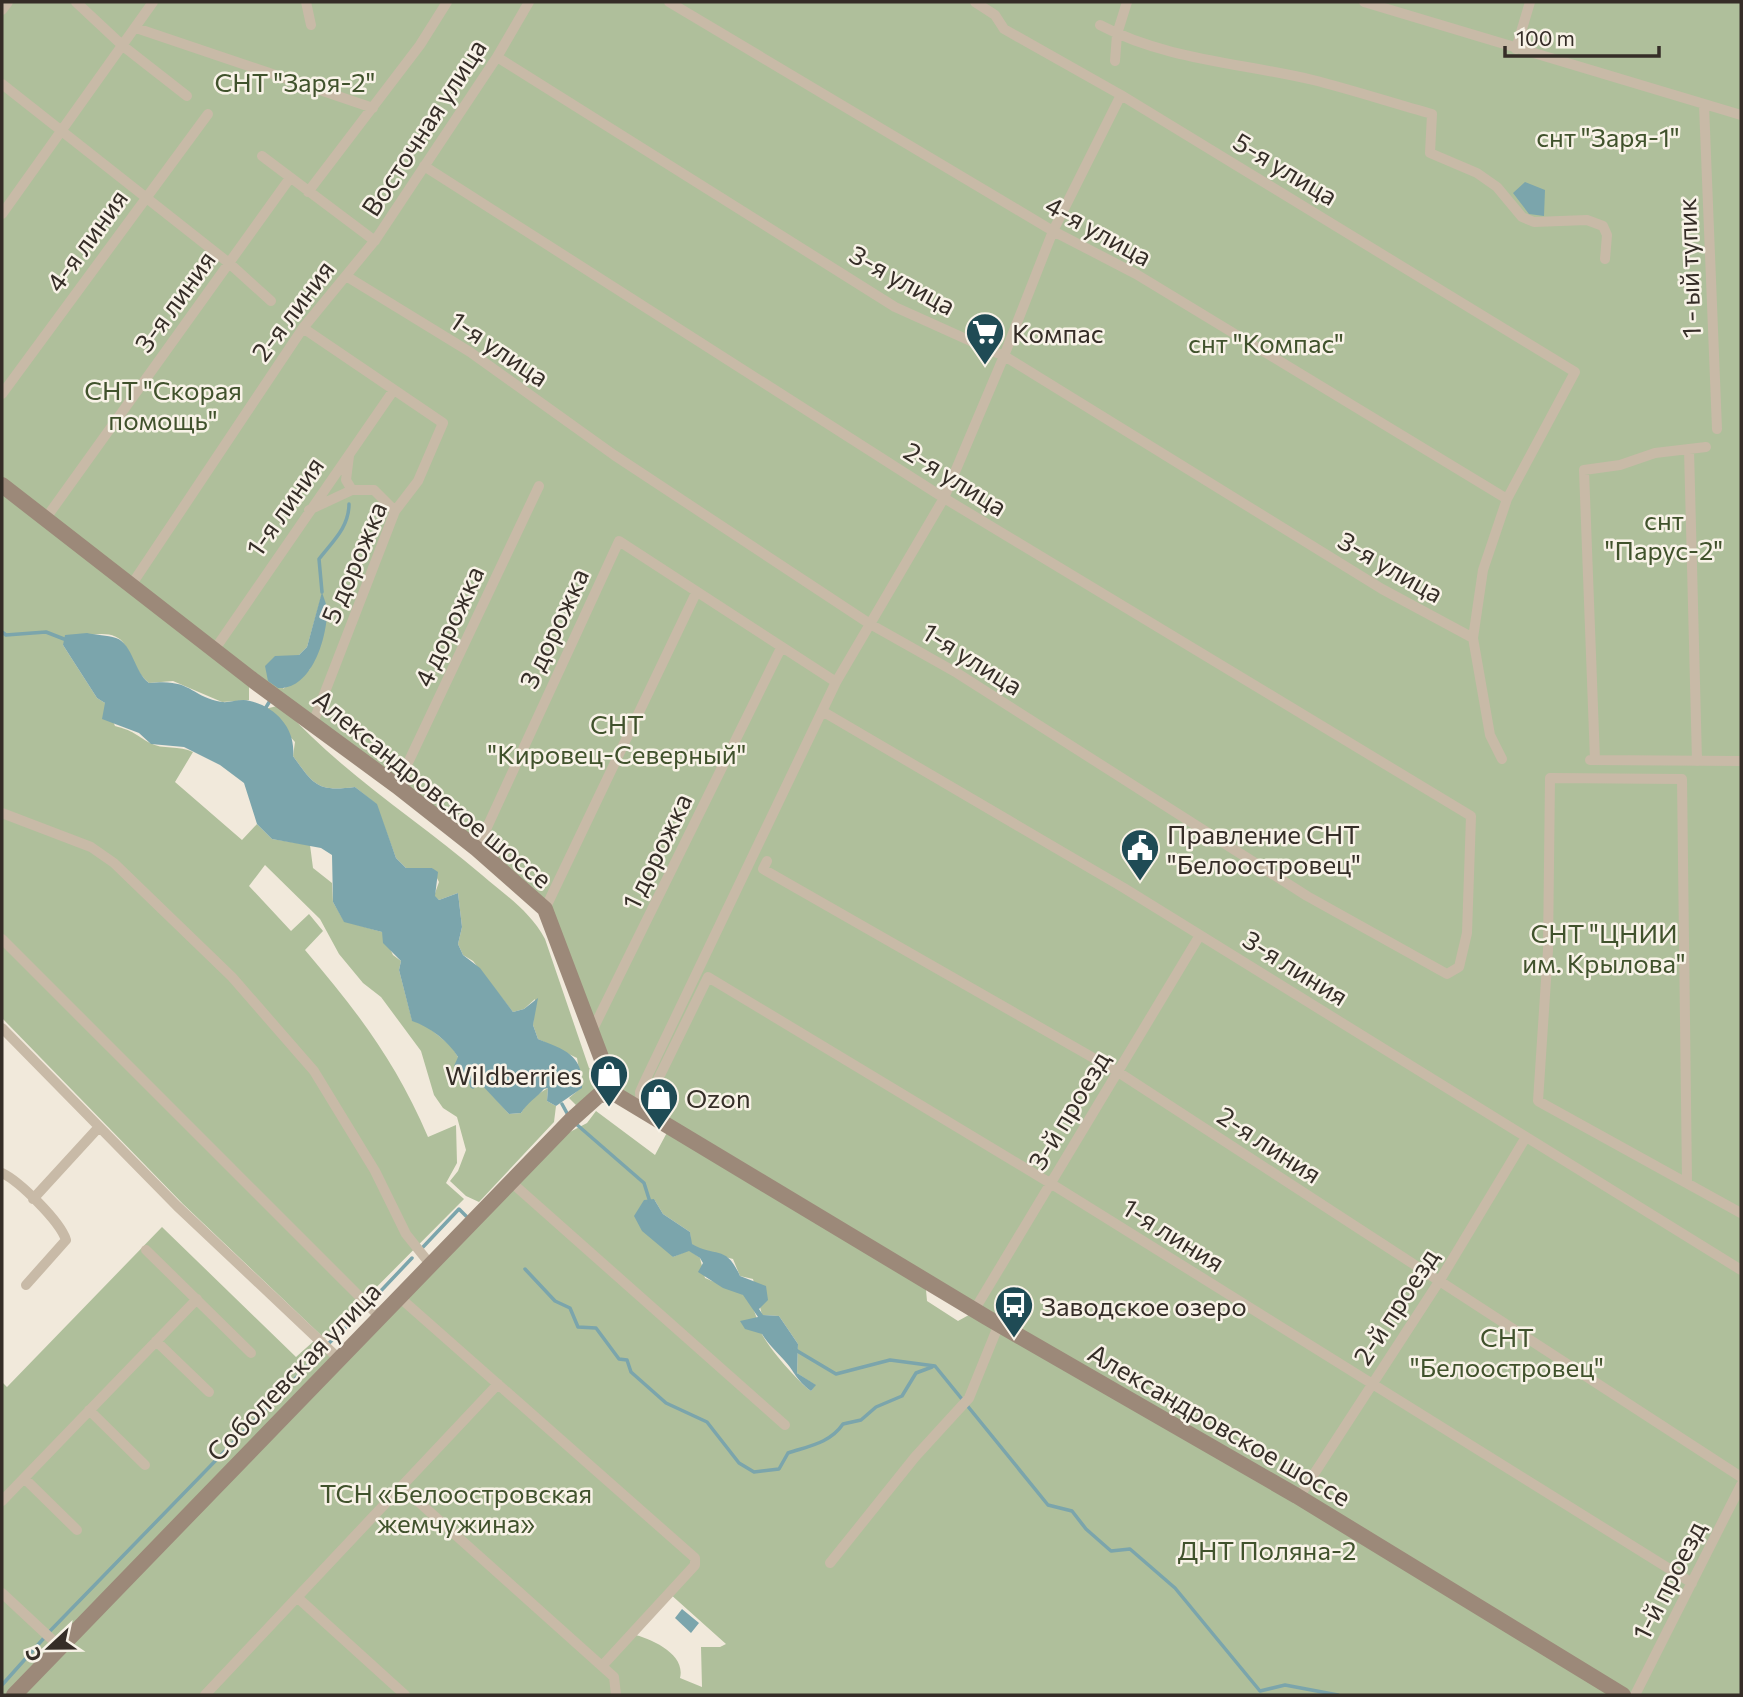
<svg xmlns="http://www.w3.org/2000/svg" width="1743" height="1697" font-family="Commissioner,sans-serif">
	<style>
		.green { fill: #afbf9b; fill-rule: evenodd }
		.water { fill: #7ba5ac }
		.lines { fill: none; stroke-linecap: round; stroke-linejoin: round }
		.stream { stroke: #7ba5ac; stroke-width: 3.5 }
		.street { stroke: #c8baa7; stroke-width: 10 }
		.secondary { stroke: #9c8979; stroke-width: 16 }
		.labels { text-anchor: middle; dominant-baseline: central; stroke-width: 5; stroke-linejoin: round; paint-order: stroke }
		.park-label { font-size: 26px; fill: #40522c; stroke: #f8f2e7 }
		.street-label { font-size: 26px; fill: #352d27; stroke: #f8f2e7 }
		.poi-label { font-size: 26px; fill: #352d27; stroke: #f8f2e7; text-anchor: start }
	</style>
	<rect width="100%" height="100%" fill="#f1e9db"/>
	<!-- green -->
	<path class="green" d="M2,2h1739v1693h-1739v-313l5,5 155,-160 134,130 19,-17 22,20 231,-227 19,-10 9,-12 59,44 16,-30 -54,-32 -71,-180 -297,-236v23l-27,2 -49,-21 -24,2c-13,-10 -15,-24 -24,-38 -12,-20 -47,-8 -62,0l34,53 8,5 10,23c19,5 19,8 35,17 12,7 30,2 43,9l-18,30 67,58 15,-16 15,15 38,6 3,23 19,15 1,19 11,19 38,11 11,23 8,6 -2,9 13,50 16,7 24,20 17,29 18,13 22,25 12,-1 9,-14 18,-11 -1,13 9,5 -2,16 -75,80 -13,-6 -16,-15 8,-10 8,-21 -9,-33 -14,-9 -9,-13 -13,-44 -40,-54 -18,-14 -24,-29 -19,-35 -55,-54 -16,21 42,45 18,-17 14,17 -18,19c52,61 91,112 123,187l28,-12 1,38 -11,20 18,16 -139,140 -142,-135 -181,-186zM322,594l-12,75 -27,20 16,-34 8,-8zM654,1199l9,15 27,18 1,12 14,8 28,7 7,17 13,3 9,36 17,1 19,28 -1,29 18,12 -4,6c-11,-7 -44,-45 -49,-57 -5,-13 -7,-28 -18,-39 -3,-2 -34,-15 -39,-17l-5,-20 -11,-8 -16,7zM925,1279l51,32 -18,10 -31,-20zM669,1593l57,51 -6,3h-19l1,40 -22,-9c6,-24 -28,-39 -48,-44z
		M281,705c58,66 134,113 201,170 23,20 48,36 63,64l44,129 9,3 13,15 -35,19 -7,-7 13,-11 -5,-29 -39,-19 -5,-14 2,-26 -11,10 -11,3 -40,-51 -10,-6 -5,-11 4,-17 -4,-34 -19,7 -5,-4 5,-14 -7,-14h-26l-10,-10 -20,-54 -21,-17c-38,5 -41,-2 -62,-31l2,-14 -30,-33z"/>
	<!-- water -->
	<path class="water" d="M1525,182l20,8 -1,26 -15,-2 -16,-21z
		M322,592c2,7 6,15 5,22 -1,26 -16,76 -49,74l-10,-7 -3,-15 10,-10 24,-1 8,-8z
		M87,633c9,2 20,2 29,5 17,6 18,34 33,45 43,-5 40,13 73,19 9,1 19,-4 28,-1 26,6 46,28 43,55 21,29 24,36 62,31l22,17 19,54 10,10h26l6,4 -3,24 4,4 19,-7 4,34 -4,17 5,11 17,13 33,44 11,-3 14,-11 -5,27 5,14c27,11 46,16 44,49l-26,18 -9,-5 1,-13 -4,1c-8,9 -16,13 -23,24l-12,1 -29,-31 -7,6 -3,-2 -2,-11h-10l-4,-10 4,-9c-10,-16 -28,-30 -46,-36l-13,-51 2,-9 -18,-18 -1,-11 -38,-10 -11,-20 -1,-47 -11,-7 -49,-9 -15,-15 -13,-41 -24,-18 -36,-18 -33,-3 -12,-11 -37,-14 3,-16 -8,-5 -34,-53 2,-10z
		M654,1199l9,15 27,18 2,12c24,14 34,0 48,32l26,10 2,14 -9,9 4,6 16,1 19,28 -1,29 19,12 -5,6c-15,-11 -16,-19 -27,-31 -8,-9 -15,-15 -22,-26l-17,-5 -5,-8 18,-4 -15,-22 -20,-7 -25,-16 5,-9 -3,-5 -11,-7 -16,6 -31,-26 -8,-15 10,-16z
		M682,1609l17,14 -8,10 -16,-15z"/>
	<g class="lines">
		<!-- stream -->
		<path class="stream" d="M322,592l-3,-33c14,-18 30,-32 30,-55
			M2,632l4,3 40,-3 18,7
			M265,709l6,-10
			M562,1104l6,11
			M575,1123l69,60 6,19
			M423,1247l36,-38 7,7
			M525,1269l30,32 15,7 8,19 18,1 23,31 8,1 4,12 35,31 41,19 32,41 15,9 25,-3 9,-16c21,-7 42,-10 55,-29l18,-4 15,-13 26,-11 14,-23 16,-6
			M376,1296l36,-38
			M327,1345l35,-33
			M794,1349l42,25 54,-14 45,6 113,139 24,6 14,18 25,22 19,-2 45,39 85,103 25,-6 53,10
			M50,1631l274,-282
			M2,1685l42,-47"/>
		<!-- street -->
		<path class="street" d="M76,2l47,44 64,50
			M306,2l5,23
			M669,2l384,229 83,43 371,225
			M975,2l20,13 9,14 117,66 454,277 -68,127 -24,71 -10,68 17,97 12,24
			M1364,2l377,113
			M2,10l6,-8
			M1100,25c66,35 142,38 213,55 40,10 79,23 119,34l-2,39 47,20 20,14 25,30 12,5 53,-2 16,6 4,9 -2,24
			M136,28l237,80
			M1516,49l14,-47
			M497,57l398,250 111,50 376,232 91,49
			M1115,61l2,-27 10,-32
			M2,84l227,179 42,38
			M1704,105l13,324
			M262,156l113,85
			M308,192l112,-147 27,-43
			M2,214l151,-212
			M346,276l124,76 144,103 256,169 87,49 350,223 140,78 12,-7 8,-34 4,-117 -527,-318 -520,-332
			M303,328l140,95 -25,58 -23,30 -82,212
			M2,394l206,-280
			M1689,449l8,312
			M349,456l-3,24 6,10
			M309,510l43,-20h22l21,21
			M46,518l244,-340
			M132,584l171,-256 73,-89 121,-182 32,-55
			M215,649l178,-258
			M822,711l302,177 617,382
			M1590,760l151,1
			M1595,760l-11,-290 36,-5 35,-12 51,-6
			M397,786l142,-300
			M2,813l89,34 23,16 118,114 82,94 61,100 31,63 24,30
			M477,849l142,-308 217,141
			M767,861l-4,8 355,203 623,405
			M545,909l151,-316
			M2,939l377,377
			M2,1028l175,178 161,152
			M590,1035l191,-387
			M641,1109l-1,-17 4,-9 192,-401 108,-184 60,-142 49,-125 68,-136
			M643,1110l65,-133 342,206 642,400
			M2,1173c17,8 58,48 64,67l-40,45
			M511,1182l274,243
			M1687,1182l-5,-403 -132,-1 -2,172 -10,151 203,112
			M33,1199l66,-72
			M146,1250l105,103
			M398,1296l297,262v7l-93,101
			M975,1309l225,-374
			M156,1341l53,51
			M89,1410l56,55
			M24,1478l53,52
			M402,1487l212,190 2,18
			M1299,1497l141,-217 86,-143
			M2,1501l195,-202
			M830,1563l85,-106 54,-59 30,-74
			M2,1593l58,54
			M298,1598l107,97
			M205,1695l293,-311
			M1635,1695l106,-210"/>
		<!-- secondary -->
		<path class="secondary" d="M2,485l252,196 143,105 80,63 68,60 70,185 371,223 311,179 326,199
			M14,1695l556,-574 29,-26 16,-1"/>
	</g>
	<!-- icons -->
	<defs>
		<g id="supermarket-pin" transform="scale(2.0125)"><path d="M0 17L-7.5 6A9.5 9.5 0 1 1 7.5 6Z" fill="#1f4b55" stroke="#f8f2e7"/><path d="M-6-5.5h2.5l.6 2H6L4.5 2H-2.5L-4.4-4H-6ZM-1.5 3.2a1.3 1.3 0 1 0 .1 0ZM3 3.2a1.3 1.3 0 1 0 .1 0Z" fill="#fff"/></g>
		<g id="civic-pin" transform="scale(2.0125)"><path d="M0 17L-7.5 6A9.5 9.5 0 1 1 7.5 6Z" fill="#1f4b55" stroke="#f8f2e7"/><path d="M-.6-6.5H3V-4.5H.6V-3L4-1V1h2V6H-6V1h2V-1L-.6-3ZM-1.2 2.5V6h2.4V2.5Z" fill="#fff"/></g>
		<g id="shop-pin" transform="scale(2.0125)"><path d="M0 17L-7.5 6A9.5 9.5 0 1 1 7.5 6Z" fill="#1f4b55" stroke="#f8f2e7"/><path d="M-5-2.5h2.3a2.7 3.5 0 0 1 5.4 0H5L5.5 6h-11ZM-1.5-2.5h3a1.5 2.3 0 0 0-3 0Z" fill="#fff"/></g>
		<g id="bus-pin" transform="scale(2.0125)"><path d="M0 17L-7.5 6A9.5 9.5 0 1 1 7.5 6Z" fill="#1f4b55" stroke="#f8f2e7"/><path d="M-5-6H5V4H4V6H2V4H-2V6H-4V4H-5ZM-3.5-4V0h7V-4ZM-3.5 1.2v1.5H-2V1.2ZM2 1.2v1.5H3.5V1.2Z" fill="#fff"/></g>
	</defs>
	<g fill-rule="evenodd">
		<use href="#supermarket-pin" x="985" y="332"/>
		<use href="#civic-pin" x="1140" y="848"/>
		<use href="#shop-pin" x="609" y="1074"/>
		<use href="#shop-pin" x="659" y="1097"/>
		<use href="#bus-pin" x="1014" y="1305"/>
	</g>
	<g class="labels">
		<!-- park labels -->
		<g class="park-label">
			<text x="295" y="81">СНТ "Заря-2"</text>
			<text x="1608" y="136">снт "Заря-1"</text>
			<text x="1266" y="342">снт "Компас"</text>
			<text x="163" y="389">СНТ "Скорая<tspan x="163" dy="30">помощь"</tspan></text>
			<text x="1664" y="519">снт<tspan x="1664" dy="30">"Парус-2"</tspan></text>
			<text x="617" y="723">СНТ<tspan x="617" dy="30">"Кировец-Северный"</tspan></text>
			<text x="1604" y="932">СНТ "ЦНИИ<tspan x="1604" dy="30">им. Крылова"</tspan></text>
			<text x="1507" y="1336">СНТ<tspan x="1507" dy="30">"Белоостровец"</tspan></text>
			<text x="456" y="1492">ТСН «Белоостровская<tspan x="456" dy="30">жемчужина»</tspan></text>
			<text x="1267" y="1549">ДНТ Поляна-2</text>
		</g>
		<!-- street labels -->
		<g class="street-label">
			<text transform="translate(423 127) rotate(-57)">Восточная улица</text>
			<text transform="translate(1286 168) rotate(31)">5-я улица</text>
			<text transform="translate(1099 230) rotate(29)">4-я улица</text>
			<text transform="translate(86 240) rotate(-54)">4-я линия</text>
			<text transform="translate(1688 268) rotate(-92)">1 - ый тупик</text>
			<text transform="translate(903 279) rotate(29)">3-я улица</text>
			<text transform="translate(174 301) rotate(-54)">3-я линия</text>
			<text transform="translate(292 310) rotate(-53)">2-я линия</text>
			<text transform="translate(500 348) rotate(34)">1-я улица</text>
			<text transform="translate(956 478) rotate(32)">2-я улица</text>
			<text transform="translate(284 506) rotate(-55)">1-я линия</text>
			<text transform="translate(353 562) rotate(-67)">5 дорожка</text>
			<text transform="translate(1391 566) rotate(30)">3-я улица</text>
			<text transform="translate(448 626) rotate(-65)">4 дорожка</text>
			<text transform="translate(553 628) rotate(-65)">3 дорожка</text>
			<text transform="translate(973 658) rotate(32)">1-я улица</text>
			<text transform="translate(433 788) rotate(39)">Александровское шоссе</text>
			<text transform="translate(656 851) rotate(-64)">1 дорожка</text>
			<text transform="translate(1296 967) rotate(32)">3-я линия</text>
			<text transform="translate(1068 1110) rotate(-59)">3-й проезд</text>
			<text transform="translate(1270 1144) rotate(33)">2-я линия</text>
			<text transform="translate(1174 1234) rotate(32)">1-я линия</text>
			<text transform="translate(1395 1306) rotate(-57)">2-й проезд</text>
			<text transform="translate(293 1371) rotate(-46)">Соболевская улица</text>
			<text transform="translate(1220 1424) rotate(30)">Александровское шоссе</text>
			<text transform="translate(1668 1580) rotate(-63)">1-й проезд</text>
		</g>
		<!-- poi labels -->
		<g class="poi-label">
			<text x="1012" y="332">Компас</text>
			<text x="1167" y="833">Правление СНТ<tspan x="1167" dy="30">"Белоостровец"</tspan></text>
			<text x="582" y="1074" text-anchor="end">Wildberries</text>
			<text x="686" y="1097">Ozon</text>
			<text x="1041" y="1305">Заводское озеро</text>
		</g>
	</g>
	<!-- border -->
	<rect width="1743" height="1697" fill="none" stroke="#352d27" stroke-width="7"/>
	<!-- north arrow -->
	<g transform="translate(49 1648) rotate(248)" stroke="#f8f2e7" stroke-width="5" paint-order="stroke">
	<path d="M0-5L12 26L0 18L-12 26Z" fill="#352d27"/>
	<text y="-10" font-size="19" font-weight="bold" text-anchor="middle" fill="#352d27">С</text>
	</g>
	<!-- scale -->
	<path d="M1505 46v10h154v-10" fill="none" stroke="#352d27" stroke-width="3.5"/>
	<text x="1516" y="46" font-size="21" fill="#352d27" stroke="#f8f2e7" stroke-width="5" paint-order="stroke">100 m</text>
</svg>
